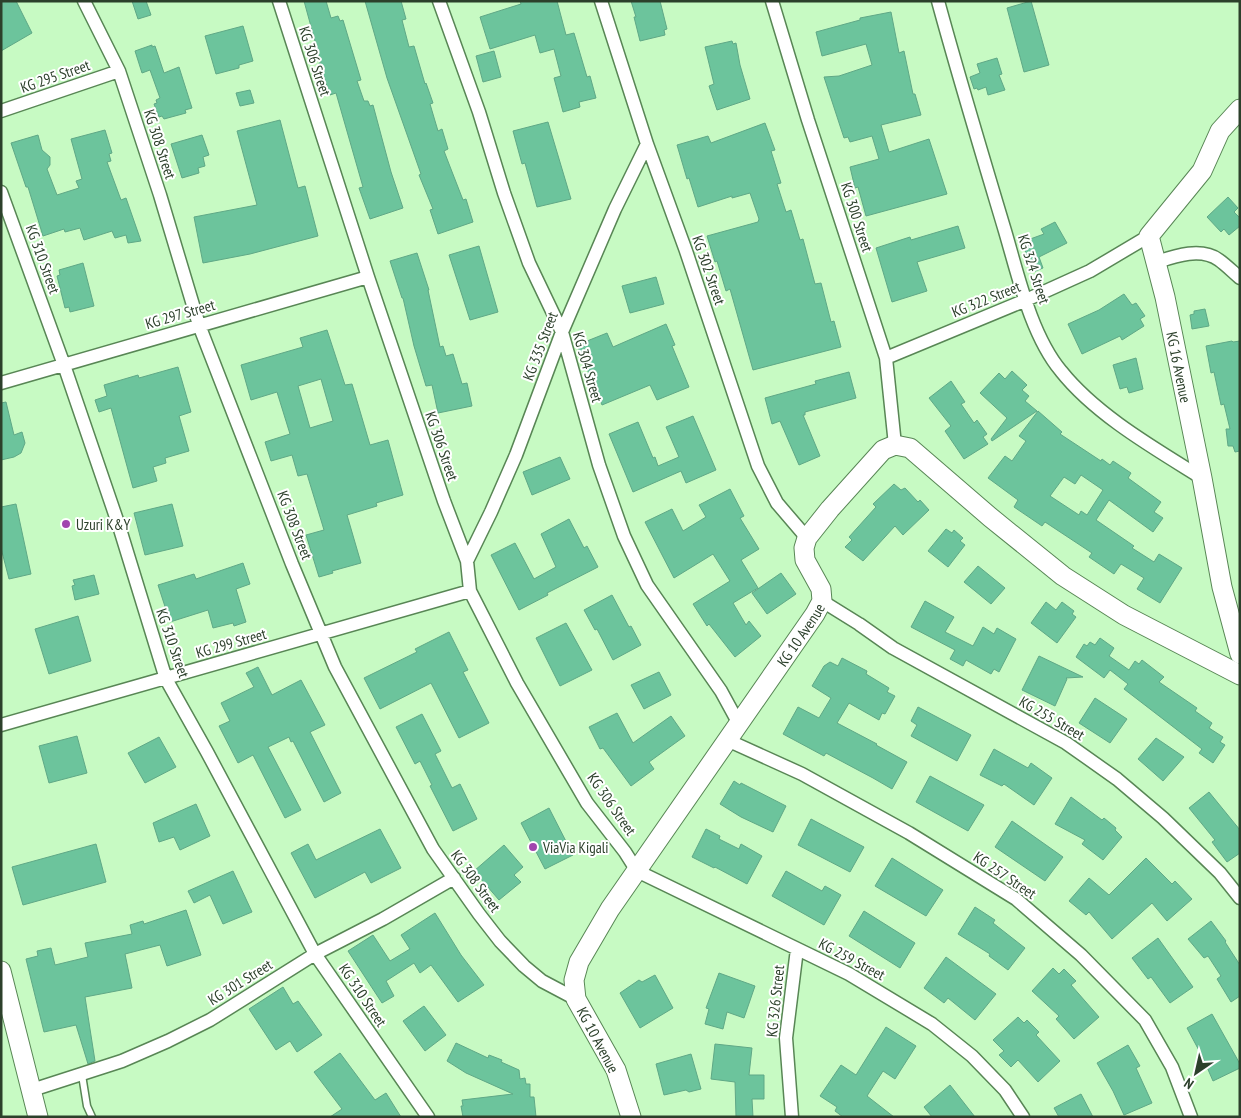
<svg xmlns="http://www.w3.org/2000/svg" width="1241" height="1118" font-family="'PT Sans Narrow',sans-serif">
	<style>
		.building { fill: #6cc49c; stroke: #5fa886; fill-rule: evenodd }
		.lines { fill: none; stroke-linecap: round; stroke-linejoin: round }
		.lane-casing { stroke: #588655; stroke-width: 9 }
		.street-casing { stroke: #588655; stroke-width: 15 }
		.secondary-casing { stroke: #588655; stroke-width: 21 }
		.lane { stroke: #fff; stroke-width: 6 }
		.street { stroke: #fff; stroke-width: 12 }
		.secondary { stroke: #fff; stroke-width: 19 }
		.poi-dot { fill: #a144ae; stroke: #fff; stroke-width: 2 }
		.labels { text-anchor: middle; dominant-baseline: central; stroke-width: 4; stroke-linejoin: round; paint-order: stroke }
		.street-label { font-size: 15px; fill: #2c402b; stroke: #fff }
		.poi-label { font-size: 15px; fill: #2c402b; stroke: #fff; text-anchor: start }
	</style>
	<rect width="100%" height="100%" fill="#c7fac3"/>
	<!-- building -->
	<path class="building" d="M1,1h15l16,32 -31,18z
		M132,1h14l5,14 -13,4z
		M304,1h22l5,17 7,-2 2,5 3,-1 18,60 -4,1 7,20h4l2,5 3,-1 18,67 12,36 -33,11 -11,-31 4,-1 -27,-94 -6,2 -11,-32h2z
		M365,1h36l5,18 -4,1 7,27 5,-1 11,38 1,-1 7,20 -3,1 8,27 4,-2 6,20 -4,2 5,13 14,36 3,-1 7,23 -35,12 -8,-24 3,-1 -14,-34 2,-1 -34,-96z
		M520,1h37l9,34 8,-2 13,44 3,-1 6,22 -17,4 1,5 -17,5 -9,-34 7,-2 -7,-27 -14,4 -5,-18 -45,14 -10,-32 41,-13z
		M631,1h29l7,28 -3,1 1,5 -25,6 -6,-24h2z
		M1031,1l18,64 -25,7 -17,-64z
		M891,12l8,41 5,-2 9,43h2l6,21 -40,10 8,27 40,-13 18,55 -81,22 -8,-29 -3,1 -5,-21 29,-8 -7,-23 -22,6 -2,-5 -4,1 -20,-61 15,-1 33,-11 -6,-21 -44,12 -6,-24 44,-12v-2z
		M243,26l10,35 -14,4v3l-23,6 -11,-38z
		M732,41l1,3 3,-1 4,22 10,34 -33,11 -8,-24 5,-2 -9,-37z
		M152,45v2l3,-1 9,27 15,-6 13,41 -7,2 1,3 -22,6 -2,-3 -3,1 -5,-13 3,-1 -1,-3 4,-2 -10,-28 -8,3 -7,-22z
		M494,51l7,26 -18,5 -7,-26z
		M997,58l5,16 -3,1 6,15 -17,5 -2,-8 -8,3 -1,-2 -3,1 -4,-12 10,-4 -3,-9z
		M250,90l4,13 -14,3 -4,-13z
		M280,120l18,68 7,-2 13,50 -68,18 -47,9 -9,-46 63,-12 -20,-74z
		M548,122l23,77 -34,8 -12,-44 -3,1 -9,-33z
		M765,123l10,27 -4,1 10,32 -4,1 9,28 5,-2 9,30 3,-1 12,45 6,-1 10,39 3,-1 7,26 -88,23 -23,-81 -4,2 -9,-30 -2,1 -8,-26 51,-14 1,-3 -9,-26 -18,5v-2l-34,11 -9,-29 -2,1 -10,-34 31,-9 3,7z
		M105,130l7,23 -3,1 2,7 -4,1 14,38 5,-2 15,43 -13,2 -2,-8 -11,3 -3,-7 -28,9 -4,-12 -15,4 -1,-3 -21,7 -15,-49h-2l-15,-44 27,-8 4,15 8,7v8l-3,4 10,26 22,-7 -3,-7 6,-2 -11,-40z
		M202,135l7,20 -6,2 2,9 -7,2 1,5 -17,5 -11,-34z
		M1228,197l10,11 -4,4 6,6v8l-11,9 -5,-6 -3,3 -14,-15z
		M1055,222l12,21 -28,14 4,11 -10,4 -11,-30 22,-8 -3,-5z
		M958,226l7,22 -48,14 10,29 -35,11 -16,-54 34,-11 1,3z
		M479,246l19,66 -28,8 -21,-65z
		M417,253l12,37h-1l12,57 3,-1 3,10 7,-2 9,30 5,-1 5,23 -34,7 -6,-28 -6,1 -12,-40 -11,-48h-1l-12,-37z
		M83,263l11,43 -24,6 -1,-5 -4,1 -8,-32 3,-1 -1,-5z
		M656,277l8,27 -34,9 -8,-27z
		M1124,294l8,11 4,-2 9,13 -5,3 4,7 -22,14 -2,-4 -38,18 -14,-30 31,-14z
		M1205,309l4,17 -17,3 -2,-14 4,-1v-3z
		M666,324l9,21 -3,1 17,41 -32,13 -7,-15 -48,20 -25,-60 30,-12 6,14z
		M327,330l18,55 7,-1 18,61 18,-5 15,55 -27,8 1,3 -30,9 14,48 -29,8 1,2 -14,4 -13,-42 18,-5 -17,-56 -9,2 -6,-21 -21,6 -6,-19 25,-8 -13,-42 -26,8 -10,-35 62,-18 -3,-9zM321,379l12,42 -23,7 -12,-42z
		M1232,341l1,1 7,-1v110l-5,1 -2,-6h-5l-2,-17h4l-6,-25 -3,1 -7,-33 -3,1 -5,-27z
		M1136,358l7,31 -14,4 -2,-6 -7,2 -7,-24z
		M178,367l13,45 -12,4 10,35 -24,7 1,5 -13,4 4,14 -24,7 -22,-80 -12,4 -4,-12 12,-4 -3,-11 34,-10 1,3z
		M1012,371l15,14 -5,5 7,6 -4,5 12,10 -45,30 -1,-2 16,-21 -27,-25 19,-20 6,6z
		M849,372l7,26 -51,14v3h-2l17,41 -21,9 -19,-44 -8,3 -7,-26 51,-14 -1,-3z
		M951,381l14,21 -4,2 13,19 3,-3 10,14 -4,3 5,7 -24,15 -19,-28 6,-5 -22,-28z
		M6,402l8,33 8,-3 3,11 -4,10 -7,4 -13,3v-57z
		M1038,411l24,21 -2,2 41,27 1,-2 8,6 3,-4 18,12 -3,5 33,24 -7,10 9,6 -10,14 -44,-32 -13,20 38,26 -2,2 22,14 5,-8 23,14 -22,35 -23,-14 7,-11 -23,-14 -7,10 -25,-17 3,-4 -47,-31 -3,4 -28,-19 4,-7 -30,-22 17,-22 7,5 14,-20 -7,-5zM1081,475l22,15 -16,25 -6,-4 -2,4 -29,-19 14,-19 11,7z
		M693,416l23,54 -30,13 -5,-12 -48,21 -24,-58 29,-12 15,36 2,-1 3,9 21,-9 -13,-30z
		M560,457l10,22 -38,16 -9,-23z
		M894,484l7,6 4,-2 13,14 2,-2 9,10 -26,25 -8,-9 -32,35 -18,-14 7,-7 -3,-3 27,-30 -3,-3z
		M730,489l14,27 -4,2 19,31 -18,11 17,28 -25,15 13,22 3,-4 12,15 -26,21 -26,-33 -2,2 -14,-22 37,-23 -17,-27 -39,24 -29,-56 27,-13 11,22 23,-14 -7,-12z
		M16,504l15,70 -22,5 -8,-31v-41z
		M172,504l11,42 -38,9 -11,-42z
		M569,519l15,29 3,-2 11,21 -51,26 1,2 -29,15 -28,-55 24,-12 19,36 22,-12 -15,-33z
		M946,529l6,4 2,-3 9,8 -3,3 5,4 -17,22 -20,-16z
		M243,563l7,21 -14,5 10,33 -12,4 -1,-3 -20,5 -5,-18 -38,12 -12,-37 36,-11 2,5z
		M978,566l27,22 -14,16 -27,-22z
		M781,573l15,21 -29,20 -15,-21z
		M94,575l5,19 -24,6 -3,-14 3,-1 -2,-5z
		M612,595l17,32 2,-1 10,19 -28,15 -16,-31 -2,1 -11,-20z
		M925,601l29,16 -9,15 28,14 10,-19 11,7 3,-6 19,11 -17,33 -5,-3 -3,5 -25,-14 -3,6 -13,-7 5,-9 -44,-23z
		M1046,602l10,8 6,-8 12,9 -2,3 4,3 -19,26 -26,-20z
		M78,616l13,45 -42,13 -14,-45z
		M566,623l26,47 -32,16 -24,-48z
		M449,632l19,38 -5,2 26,51 -30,15 -28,-55 -51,26 -16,-31 53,-26 -2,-3z
		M1100,638l14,10 -5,8 20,14 6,-9 4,3 3,-4 22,17 -5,5 38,26 -2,3 17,12 -3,5 14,9 -3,5 5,3 -12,18 -14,-10 3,-4 -78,-60 4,-5 -18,-14 -6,8 -28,-21 8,-13 3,2 3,-4 5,3z
		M1039,656l44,21 -17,1 1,1 -12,27 -33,-16z
		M842,658l25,13 -1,3 23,14 -2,4 8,4 -10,18 -3,-1 -3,7 -30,-17 -12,20 40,21 -1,1 31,17 -15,27 -19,-11 -47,-25 -2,3 -41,-22 15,-27 21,11 12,-20 -19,-12 12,-20 6,-4 8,4z
		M258,667l14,28 29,-15 24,45 -15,7 31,61 -17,9 -31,-61 -2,1 -2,-5 -21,10 33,63 -16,8 -32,-63 -15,8 -19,-37 11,-5 -9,-18 33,-16 -8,-14z
		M659,672l12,23 -27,14 -13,-24z
		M1095,698l32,21 -17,24 -31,-20z
		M918,707l53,28 -14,26 -46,-25 6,-11 -6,-4z
		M617,713l16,30 38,-27 14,20 -36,26 5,7 -23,17 -28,-38 -3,1 -11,-22z
		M422,714l19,37 -6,3 17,34 8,-4 17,35 -24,12 -23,-45 2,-1 -12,-24 -5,3 -19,-37z
		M77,736l10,37 -38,10 -10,-37z
		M159,737l17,30 -31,16 -17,-30z
		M1156,738l28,19 -21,24 -25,-22z
		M994,749l34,19 3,-5 21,15 -18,27 -30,-21 -2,2 -22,-11z
		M930,776l54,29 -16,26 -52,-29z
		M734,781l6,4 1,-2 45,23 -13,26 -32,-15 -21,-13z
		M1209,792l31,38v23l-13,9 -15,-20 3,-2 -26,-32z
		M1071,797l31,23 2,-2 12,10 -1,2 7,7 -19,23 -21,-16 3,-4 -30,-16z
		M196,804l14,32 -30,14 -6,-13 -15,5 -6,-19z
		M549,808l24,47 -28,14 -24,-46z
		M811,819l53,28 -14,25 -52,-27z
		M1012,821l51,36 -18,24 -50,-34z
		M380,829l21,39 -30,15 -6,-11 -50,26 -24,-45 17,-9 8,16z
		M706,829l14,7 -1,3 20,10 2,-5 21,12 -15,28 -32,-17 -1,1 -22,-11z
		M96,844l10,38 -83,23 -11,-38z
		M504,845l19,22 -9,8 7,7 -22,18 -25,-29z
		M892,858l51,32 -17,26 -51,-30z
		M1146,858l26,26 3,-3 17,18 -25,22 -15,-18 -40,36 -23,-27 -3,3 -17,-14 20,-23 20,17z
		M233,871l19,41 -29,12 -13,-29 -16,8 -6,-12z
		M786,871l36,20 3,-5 16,9 -17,30 -52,-29z
		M975,907l20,13 -2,3 32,25 -17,22 -19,-14 1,-2 -32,-20z
		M186,910l15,45 -34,11 -7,-21 -35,9 7,34 -47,9 10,64 -7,3 -12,-39 -32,7 -18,-73 12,-3 -1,-5 14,-3 4,17 33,-8 -3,-14 47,-9 -2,-9 13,-4 1,3z
		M864,911l51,32 -15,25 -51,-32z
		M435,913l26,42 23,30 -26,17 -27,-37 -11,8 -6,-10 -28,18 8,15 -12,7 -34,-52 25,-16 17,26 20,-12 -9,-14z
		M1211,921l15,20 -1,1 15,23v31l-9,6 -14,-23 4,-3 -13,-20 -4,2 -16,-19z
		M1158,938l35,49 -23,16 -19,-26 -3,2 -16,-21z
		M946,957l50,37 -21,26 -27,-22 -4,5 -20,-15z
		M1053,968l6,6 5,-5 12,12 -5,4 28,32 -25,22 -18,-20 3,-3 -27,-25z
		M719,973l36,13 -11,32 -17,-6 -4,17 -18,-5 4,-15 -3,-1z
		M655,975l18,33 -33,20 -20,-35 19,-13 3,2z
		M283,987l10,17 5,-3 24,34 -25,17 -7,-11 -14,9 -27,-41z
		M424,1006l22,29 -21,16 -22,-30z
		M1212,1014l28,50v4l-27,13 -10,-23 -16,-30z
		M1018,1017l6,6 3,-3 12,12 -3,3 24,26 -22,21 -20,-22 -7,7 -12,-12 5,-4 -11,-11z
		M886,1027l30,19 -21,33 -12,-8 -16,25 27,21h-51l-8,-6 2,-4 -17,-11 21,-31 15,10z
		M456,1043l32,15 1,-3 13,5 -1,2 18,8 1,9 5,-1 1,6h4v13h4l2,20h-73l-2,-11h2l-1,-6 51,-6 -47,-21 -19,-12z
		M715,1044l37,4 -3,27h15v24h-12l1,18h-17l-1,-35 -24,-3z
		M1128,1045l12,21 -4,2 16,35 -28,12 -11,-24 -16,-28z
		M340,1053l35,47 11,-7 15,24h-71l12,-8 -28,-37z
		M691,1054l10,35 -12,3 -3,-2 -22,5 -8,-31z
		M950,1085l25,32h-43l-8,-10z
		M1081,1094l12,23h-34l-5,-9z"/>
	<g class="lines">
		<!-- lane casing -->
		<g class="lane-casing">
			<path id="lane" d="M82,1075l5,31 5,11"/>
		</g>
		<!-- street casing -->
		<g class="street-casing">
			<path id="street" d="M84,1l35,70 41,124 39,130 93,239 43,103 98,182 46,65 21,27 24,25 18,15 34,18
				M279,1l89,276 76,224 23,60 3,30 47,92 70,120 38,49 12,19 212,103 83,50 40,32 33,34 18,27
				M439,1l40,111 25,81 25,70 33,69 37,133 25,71 23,49 74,106 18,33
				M601,1l46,143 39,107 72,215 19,37 30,35
				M772,1l36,119 78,238 9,87
				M938,1c21,77 44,153 67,230 13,44 26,104 56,140 35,44 93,77 141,107
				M1,111l118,-40
				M1,192l63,173 55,161 47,153 41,73 108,202 113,163
				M1157,262c18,-6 44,-15 62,-2 7,5 14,12 21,18
				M886,358l140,-58 64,-29 59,-35
				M1,383l367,-106
				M467,561l24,-49 25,-57 46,-123 53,-123 32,-65
				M822,601l37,23 34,24 173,95 51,36 46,39 57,55 20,25
				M1,725l469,-134
				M727,740l75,34 107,59 107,66 65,56 64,65 27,47 19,50
				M32,1090l90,-29 46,-20 42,-21 105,-66 68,-35 71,-41
				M792,1117l-6,-79 11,-89"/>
		</g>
		<!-- secondary casing -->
		<g class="secondary-casing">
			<g id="secondary">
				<path id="s1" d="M1240,109l-20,22 -18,40 -53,65 16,61 37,181 20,109 18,67"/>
				<path d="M1,971l37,146"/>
				<path id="s2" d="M631,1117l-15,-47 -40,-71 -2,-19 5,-18 31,-53 205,-295 7,-13 -1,-12 -16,-29 -1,-12 3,-10 23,-29 53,-59 12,-5 15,3 80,69 73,59 61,39 116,60"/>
			</g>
		</g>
		<!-- lane -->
		<use href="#lane" class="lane"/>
		<!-- street -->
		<use href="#street" class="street"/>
		<!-- secondary -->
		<use href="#secondary" class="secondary"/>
	</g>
	<!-- markers -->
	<g class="poi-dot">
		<circle cx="66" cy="524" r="5"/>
		<circle cx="533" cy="847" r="5"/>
	</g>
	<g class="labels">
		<!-- street labels -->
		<g class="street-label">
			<text transform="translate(315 61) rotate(72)">KG 306 Street</text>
			<text transform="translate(55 76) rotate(-19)">KG 295 Street</text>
			<text transform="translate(160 144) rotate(72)">KG 308 Street</text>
			<text transform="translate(857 217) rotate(72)">KG 300 Street</text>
			<text transform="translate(43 259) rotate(70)">KG 310 Street</text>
			<text transform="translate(1034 269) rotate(72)">KG 324 Street</text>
			<text transform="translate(709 270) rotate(71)">KG 302 Street</text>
			<text transform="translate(986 299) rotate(-22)">KG 322 Street</text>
			<text transform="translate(180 314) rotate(-16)">KG 297 Street</text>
			<text transform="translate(540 346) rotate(-69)">KG 335 Street</text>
			<text transform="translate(588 367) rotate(74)">KG 304 Street</text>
			<text stroke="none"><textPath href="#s1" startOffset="292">KG 16 Avenue</textPath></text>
			<text transform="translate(442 446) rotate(71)">KG 306 Street</text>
			<text transform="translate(295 525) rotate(69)">KG 308 Street</text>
			<text stroke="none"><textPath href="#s2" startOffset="564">KG 10 Avenue</textPath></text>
			<text transform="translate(173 643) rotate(71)">KG 310 Street</text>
			<text transform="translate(231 643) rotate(-16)">KG 299 Street</text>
			<text transform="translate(1052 718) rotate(30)">KG 255 Street</text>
			<text transform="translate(612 804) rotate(55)">KG 306 Street</text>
			<text transform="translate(1005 875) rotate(34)">KG 257 Street</text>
			<text transform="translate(476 881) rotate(54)">KG 308 Street</text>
			<text transform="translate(852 959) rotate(28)">KG 259 Street</text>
			<text transform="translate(240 982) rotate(-32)">KG 301 Street</text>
			<text transform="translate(363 995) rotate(56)">KG 310 Street</text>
			<text transform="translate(775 1001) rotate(-84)">KG 326 Street</text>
			<text transform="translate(598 1040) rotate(62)">KG 10 Avenue</text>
		</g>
		<!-- poi labels -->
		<g class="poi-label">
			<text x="76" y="524">Uzuri K&amp;Y</text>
			<text x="543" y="847">ViaVia Kigali</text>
		</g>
	</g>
	<!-- border -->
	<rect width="1241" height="1118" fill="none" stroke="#2c402b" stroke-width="5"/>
	<!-- north arrow -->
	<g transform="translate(1196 1073) rotate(214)" stroke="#ffffff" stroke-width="4" paint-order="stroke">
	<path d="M0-4L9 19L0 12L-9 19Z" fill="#2c402b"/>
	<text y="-8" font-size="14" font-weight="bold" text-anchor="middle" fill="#2c402b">N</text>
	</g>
</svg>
